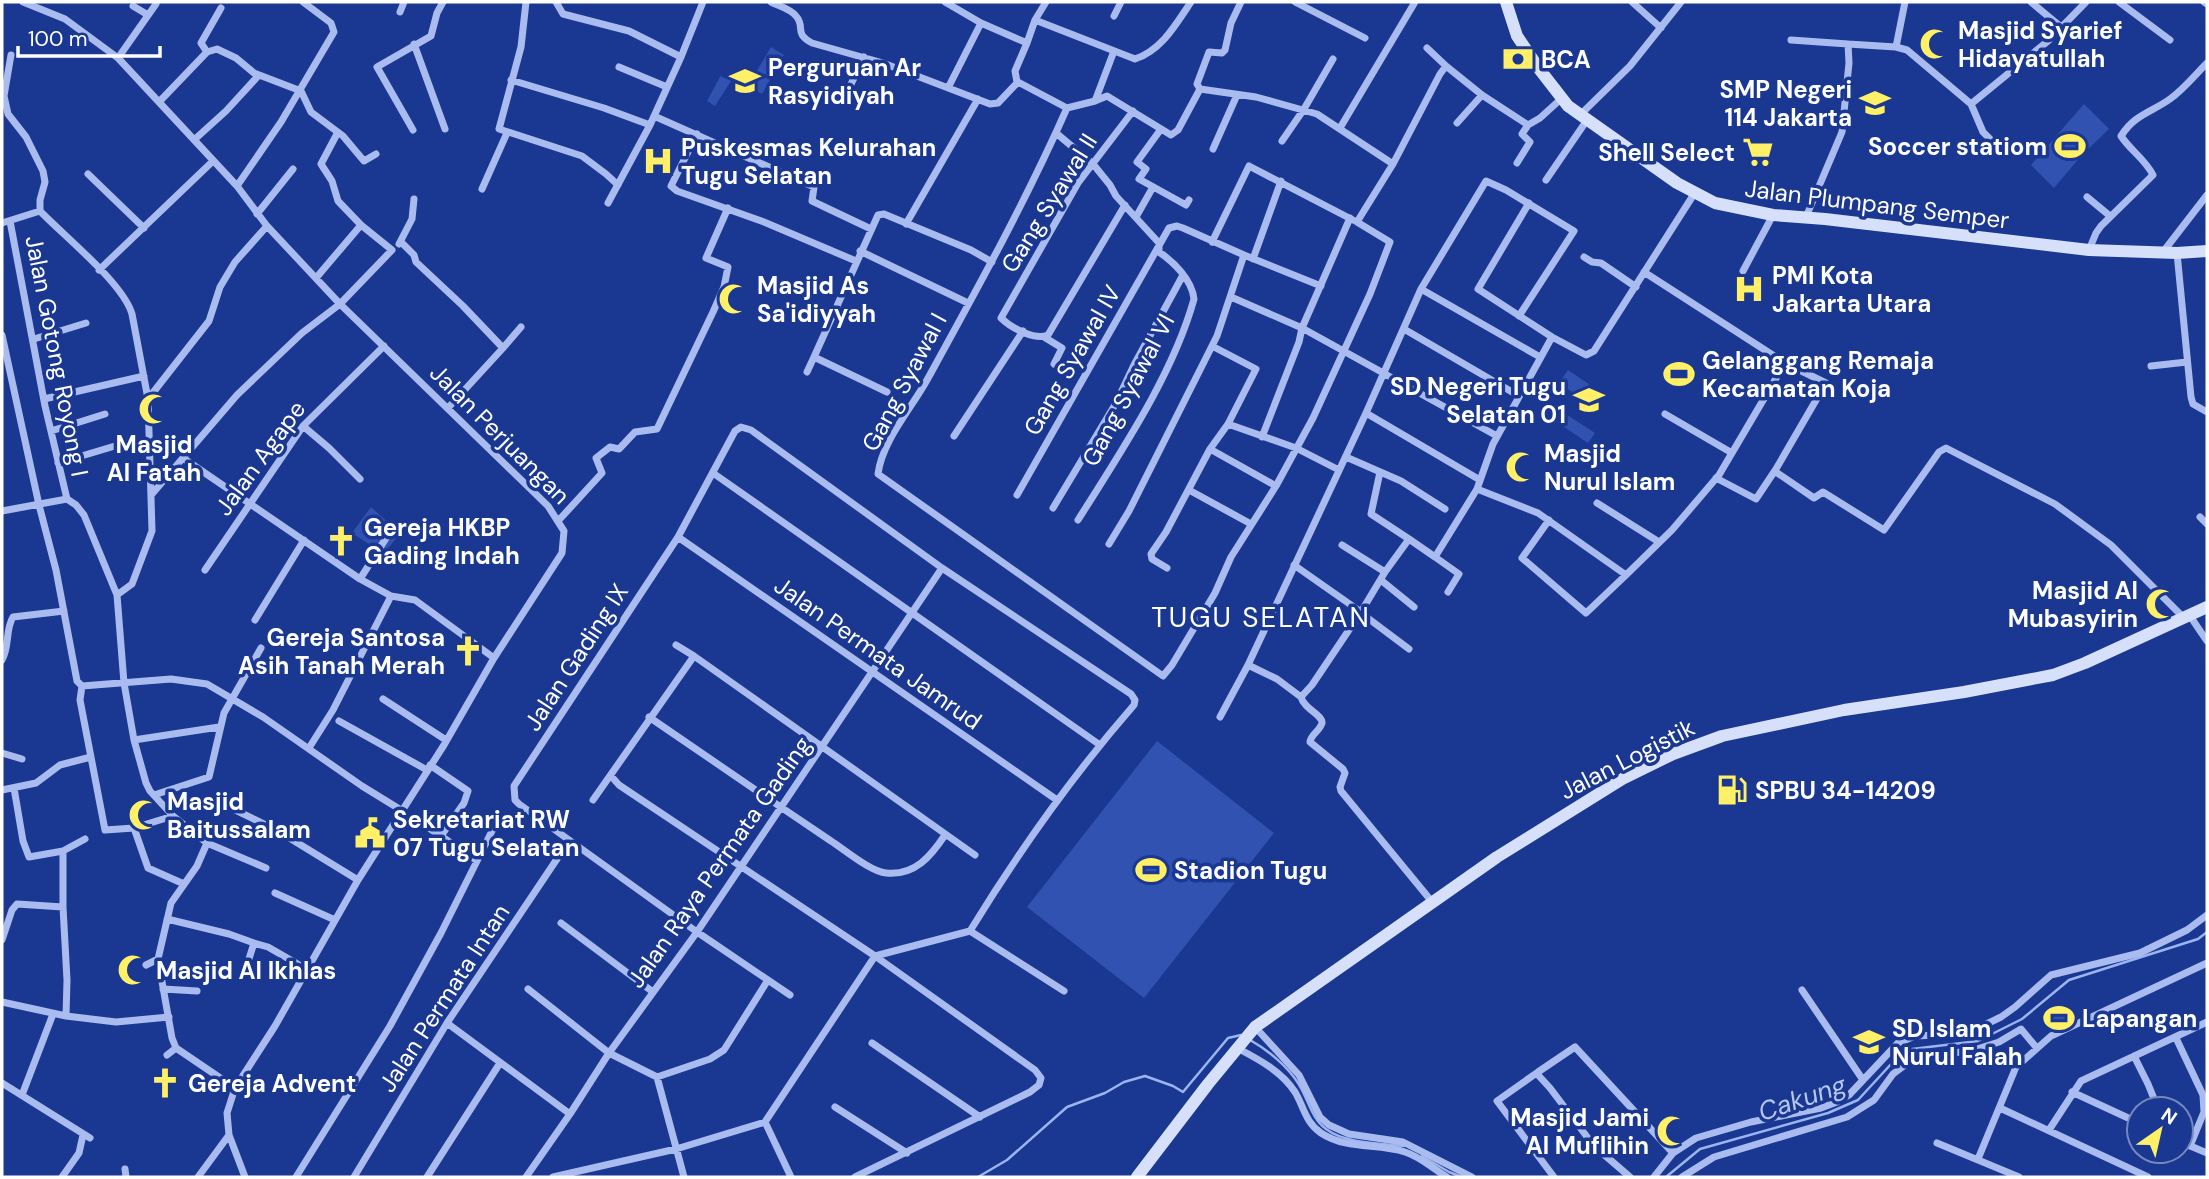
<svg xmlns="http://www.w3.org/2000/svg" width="2209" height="1179" font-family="'DM Sans',sans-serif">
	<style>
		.park { fill: #3152b0 }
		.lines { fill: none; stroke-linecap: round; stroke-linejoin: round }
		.stream { stroke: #9cb4f1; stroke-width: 2.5 }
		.minor { stroke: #aabcef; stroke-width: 7 }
		.secondary { stroke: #d7e0fa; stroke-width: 12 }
		.labels { text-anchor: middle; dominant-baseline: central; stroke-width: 7; stroke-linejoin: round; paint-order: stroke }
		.poi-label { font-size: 24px; font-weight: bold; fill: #fff; stroke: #1a3891; text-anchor: start }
		.street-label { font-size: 24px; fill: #fff; stroke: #1a3891 }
		.water-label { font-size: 26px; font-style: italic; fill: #b6c7f6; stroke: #1a3891 }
		.quarter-label { font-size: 28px; letter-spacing: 2px; fill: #fff; stroke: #1a3891 }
	</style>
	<rect width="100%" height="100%" fill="#1a3891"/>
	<!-- park -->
	<path class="park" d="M771,47l13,8 -22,39 -14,-8z
		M721,75l10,6 -16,25 -8,-5z
		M2084,104l25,25 -28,27 -27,32 -23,-23z
		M1568,370l34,23 -9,13 -34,-23z
		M1558,409l37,24 -7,10 -36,-24z
		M371,507l29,26 -16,21 -32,-21z
		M1157,741l117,92 -130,165 -117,-91z
		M2068,1006l6,12 -23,12 -6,-12z"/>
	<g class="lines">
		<!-- stream -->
		<path class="stream" d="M1250,1040c18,10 37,26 48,43 10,15 13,35 28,46 20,15 54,14 78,17
			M1422,1156l27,16 13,5
			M978,1177l29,-17 60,-53 38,-14 19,-11 21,-6 28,10 10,6 45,-54 13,-3
			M1666,1177l34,-28 128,-36 30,-13 46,-50 74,-9 44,-22 47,-39 129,-41 9,-7"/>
		<!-- minor -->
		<path class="minor" d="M23,2l42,17 53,39 119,128 30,40 73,78 208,202 16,25 -2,22 -68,105 -50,87 -86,135 -83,146 -40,62 -8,25 2,22 16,42
			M526,2l-5,45 -22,82 83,27 24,18 12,11
			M556,2l7,12 66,17 52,26
			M771,2c8,4 20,7 25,14 10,11 -3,17 16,27l71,20 107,41 8,-1 20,-21 49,26 28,-7 12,-5 64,39 7,-5 22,-41 56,8 61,17 76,50
			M945,2l36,21 46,20 8,-23 11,-18
			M1295,2l70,36
			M1632,2l29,26
			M2031,2l30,25
			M2119,2l51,38
			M2204,2l3,2
			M133,6l15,9
			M400,12l4,-10
			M1114,16l7,-14
			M1035,20l100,39c27,-9 41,-35 56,-57
			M1791,40l57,4
			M414,44l31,85
			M1896,47l9,-45
			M1427,48l19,18
			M207,52l-6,-9 20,-35
			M11,55l-7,41 4,18 18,23 17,34 2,11 -5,18v11
			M118,58l38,-54
			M619,67l48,20
			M511,80l93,28 46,17
			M1017,82l-2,-11 12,-28
			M948,88l33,-65
			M1200,89l-3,-5 12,-32 13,1 3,-3 6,-27 10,-21
			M160,101l47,-49 10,-3 19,9 18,15 47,18 10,21 32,24 21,25 12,-7
			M1095,101l19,-50
			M842,103l22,-46
			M1971,104l12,28 15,15v6
			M1067,108c-41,93 -91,183 -140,272 -16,29 -45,61 -49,94l285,202 9,-11 43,-72 16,-36 45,-71 37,-68 57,-124 20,-52 -33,-20 36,-58 47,-90 6,-8 36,29 46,30 12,-7 22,-20
			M1580,115l50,-49 51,-64
			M654,116l160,71 -2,14 59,28
			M1457,123l25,-28
			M1340,128l75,-126
			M1161,129l-24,33 9,7 -7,10 47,26 3,-5
			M413,130l-36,-63 54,-31 6,-23 6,-11
			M1056,133l37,31 17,21 6,11 43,47v9c15,10 33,28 35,47 -21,76 -74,154 -116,221
			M697,134l-26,52 6,5 87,31 92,39
			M194,140l32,-29 33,-36
			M1282,141l22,-32 29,-50
			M1213,149l24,-54
			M1517,163l13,-21 -8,-8 6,-9
			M88,174l56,54
			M1546,180l41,-60
			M237,186l44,-64 53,-90 -3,-9 -28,-21
			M482,189l25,-56
			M1694,194l-100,157 -8,4 -34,-18 -59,107 -16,45 61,24 88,62 46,-45 47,-55 66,-112
			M2087,197l23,19
			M608,203l42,-78 31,-68 22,-55
			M1529,203l-51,86 74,48
			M1125,205l-77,130c-12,6 -37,-7 -47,-17l77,-135 55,-72
			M40,211c24,25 83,72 92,103l16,85 4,132 -20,53 -15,11
			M257,214l36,-45
			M1136,217l17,-30
			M1806,217l36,-85 7,-69 -1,-19 48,3 11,3 64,54 77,-63 38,-39
			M10,221l35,185 22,93
			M2,223l38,-12
			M906,224l72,-125
			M401,242l13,13 2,7 47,44 40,42 -55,60
			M1212,242l37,-76 104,54
			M399,244l13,-25 2,-20
			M2089,250l7,-17 5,-7 52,-51c-8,-16 -23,-25 -32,-39 14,-22 31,-24 49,-37 14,-10 25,-24 37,-36
			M860,251l108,52
			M2163,252l44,-57
			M2177,253l14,144 2,7 14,8
			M1584,257l8,5 9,1 35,24
			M1253,259l28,-78
			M99,270l114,-109
			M1743,271l30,-56
			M1644,272l141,91 41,20 -50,86v3l38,26 9,-6 61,38 55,-78 7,-4 109,56 56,41 74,74
			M316,278l45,-53 -23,-24 -6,-20 -11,-17 17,-32
			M1421,289l119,68
			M1231,297l71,31 195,108
			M1404,329l115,67
			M2,335l37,170 17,65 21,111 5,5 -2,14 25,130 29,-2 39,-12
			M1044,337l18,11 -8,16
			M34,339l52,-16
			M503,348l18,-21
			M2151,366l36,-4
			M807,372l7,-15
			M887,392l-73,-35 64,-142 6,-1 87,36 21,12
			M44,399l100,-23
			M148,399l61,-78 11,-34 15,-25 32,-36
			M1366,413l114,67
			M1665,414l67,39
			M1228,424l68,24 43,22
			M303,426l26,22 31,31
			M51,431l54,-17
			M954,436l69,-105
			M1262,437l37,-95 3,-14 48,-110
			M1210,449l66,37
			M1346,457l55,24 44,28
			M183,458l177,121 31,17 24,4 79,58
			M58,463l57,-17 35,-6
			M1380,472l-9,42 38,25
			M713,473l387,272
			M1716,478l40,21 20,-30
			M1189,490l62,34
			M152,494l85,-99 65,-62 38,-29 52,-54 -31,-25
			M1017,495l152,-267 8,-2 6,2 61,27 77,31
			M1597,503l62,39
			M1053,508l63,-105 18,-38 49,-90
			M2,511l65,-12 9,6 8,10 33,80 7,88 10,57 12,43 4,8 23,25 34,27 -10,23 -26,37 -13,56 14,79 4,10 59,40
			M2200,517l7,7
			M559,520l43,-47 -6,-15 14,-11 9,2 16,-17 22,-3 56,-117 11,-25 4,-20 -22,-9 22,-50
			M1549,520l-27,38 64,55 40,-38
			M678,537l379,263
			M1109,544l20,-33 88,-175 27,-81
			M1342,545l43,27
			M1435,557l24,17 -11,18
			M1294,565l67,47 24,-40 24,-33 26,18 42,-68
			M1167,568l-15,-9 -1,-5 15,-22 44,-83 18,-25 28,-55 -44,-23
			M205,570l98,-144 81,-80
			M360,579l28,-44
			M1382,581l32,26
			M1361,613l48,36
			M2190,616l17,25
			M255,620l49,-80
			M676,645l18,11
			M2,660c8,-14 3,-30 11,-43l51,-6
			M1248,665l29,14 24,18 11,-12 49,-73
			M82,686l89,-7 36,5 56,33 99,69 39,24
			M1301,697c3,12 22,18 21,26 -2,8 -11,11 -12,19l33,27 2,4 -5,14 1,4 92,112
			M383,699l63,41
			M649,717c61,42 121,83 182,124 14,9 40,31 55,32 29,3 45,-17 59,-38
			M1220,717l28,-52 118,-252 55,-124 65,-108 20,9 68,41 -55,85
			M339,721l88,49
			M134,740l85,-13
			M309,748l24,-38 58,-114
			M2,753l20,6
			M430,765l38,26 -4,12 -23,33
			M611,776l8,9 256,171 160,114 6,8 -2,7 -9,7 -175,85
			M14,788l9,53 6,16 34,-6 22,-12
			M2,790l34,-7 24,-18 31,-8
			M154,795l55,-18 15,-64 37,-65
			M593,800l101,-144 281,199
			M219,802l59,29 80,49
			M134,828l14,40 36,16
			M429,828l47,32
			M207,843l59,25
			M63,851v56
			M275,893l60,27
			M167,919l62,15 25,9 -6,19
			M561,923l92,69
			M970,931l94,60
			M2,940l10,-30 5,-6 46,3 4,73 -1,36
			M254,943l14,4 40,23
			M146,965l12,-6
			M163,989l34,2
			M528,989l81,64 48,24 53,-18 14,-9 44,-70
			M1802,990l61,90
			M2,1002l64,14 50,6 53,-5
			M447,1023l123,91
			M1255,1027l44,48 21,42 9,8 20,9 54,8 69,35
			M2176,1038l27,57 1,17 -14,34
			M872,1043l108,74
			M1239,1049c21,11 43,23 56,43 9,15 10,30 26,41 26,17 56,10 84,19 16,5 28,17 42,25
			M167,1055l9,-7
			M2134,1056l14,28 9,22 -2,3
			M1538,1072l-41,29 57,76
			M657,1077l27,100
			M2,1083l88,55
			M2072,1092l67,31
			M22,1095l31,-81
			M835,1107l72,46
			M2000,1108l148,69
			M765,1122l26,55
			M2049,1130l32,-49 126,-59
			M2181,1142l26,11
			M1937,1143l82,34
			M1978,1159l38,-92 35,-31 156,-73
			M125,1169l1,8
			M62,1177l17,-24 4,-18
			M198,1177l31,-42
			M296,1177l94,-151 51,-93 54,-108
			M354,1177l93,-154 122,-182
			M427,1177l73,-114
			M526,1177l44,-63 39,-61 88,-121 245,-364
			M553,1177l123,-28 89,-27 110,-166 95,-25c49,-80 102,-155 164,-226l1,-5 -4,-6 -189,-126 -191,-138 -10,-3 -6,4 -57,106 -164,249 1,14 4,4 178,128 93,63
			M1630,1177l-36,-31 -44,-58 -11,-12 -1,-4 37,-25 98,106
			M1654,1177l19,-24 23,-15 55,-16 70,-14 16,-6 12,-7 49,-52 17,-7 43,-2 18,-5 25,-12 14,-10 36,-32 89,-22 47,-23 20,-15
			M1682,1177l32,-20 133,-40 27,-17 19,-26 20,-15 61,-9 25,-8 22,-13 15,18"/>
		<!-- secondary -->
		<path class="secondary" d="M1506,2l11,34 23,34 28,36 109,77 38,20 58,12 52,4 264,31 88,3 30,-2
			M1137,1177l71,-93 47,-57 242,-170 127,-79 49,-24 49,-18 122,-26 120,-18 89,-17 32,-12 122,-56"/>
	</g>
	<!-- icons -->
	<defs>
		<g id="mosque-bare" transform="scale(2.415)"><path d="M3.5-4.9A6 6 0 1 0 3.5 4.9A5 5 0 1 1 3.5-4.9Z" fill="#fff067" stroke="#1a3891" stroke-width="2.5" paint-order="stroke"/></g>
		<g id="bank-bare" transform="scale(2.415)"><path d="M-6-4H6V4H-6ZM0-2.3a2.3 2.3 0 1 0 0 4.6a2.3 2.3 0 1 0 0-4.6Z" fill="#fff067" stroke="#1a3891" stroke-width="2.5" paint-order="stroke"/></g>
		<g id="school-bare" transform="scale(2.415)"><path d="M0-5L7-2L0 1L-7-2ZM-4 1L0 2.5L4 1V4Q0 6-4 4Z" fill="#fff067" stroke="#1a3891" stroke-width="2.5" paint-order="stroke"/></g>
		<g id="stadium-bare" transform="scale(2.415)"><path d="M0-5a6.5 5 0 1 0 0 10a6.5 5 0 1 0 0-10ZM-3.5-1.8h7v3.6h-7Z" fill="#fff067" stroke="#1a3891" stroke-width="2.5" paint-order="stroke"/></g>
		<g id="supermarket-bare" transform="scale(2.415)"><path d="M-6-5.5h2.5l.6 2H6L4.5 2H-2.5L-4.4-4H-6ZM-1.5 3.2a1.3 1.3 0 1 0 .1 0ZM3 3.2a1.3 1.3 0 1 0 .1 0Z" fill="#fff067" stroke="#1a3891" stroke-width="2.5" paint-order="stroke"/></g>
		<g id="hospital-bare" transform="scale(2.415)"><path d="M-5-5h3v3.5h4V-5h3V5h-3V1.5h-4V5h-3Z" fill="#fff067" stroke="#1a3891" stroke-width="2.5" paint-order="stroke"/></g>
		<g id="church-bare" transform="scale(2.415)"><path d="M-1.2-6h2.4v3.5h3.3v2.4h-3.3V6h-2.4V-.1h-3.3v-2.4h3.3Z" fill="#fff067" stroke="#1a3891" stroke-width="2.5" paint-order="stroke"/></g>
		<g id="fuel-bare" transform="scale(2.415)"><path d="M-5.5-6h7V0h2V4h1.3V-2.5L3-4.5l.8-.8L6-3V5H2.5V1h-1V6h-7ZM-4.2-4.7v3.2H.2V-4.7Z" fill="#fff067" stroke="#1a3891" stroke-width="2.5" paint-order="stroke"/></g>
		<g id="civic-bare" transform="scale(2.415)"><path d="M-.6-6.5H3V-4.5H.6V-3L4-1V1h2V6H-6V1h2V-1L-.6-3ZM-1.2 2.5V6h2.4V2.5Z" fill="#fff067" stroke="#1a3891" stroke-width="2.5" paint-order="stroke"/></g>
	</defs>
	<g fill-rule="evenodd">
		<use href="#mosque-bare" x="1935" y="44"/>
		<use href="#bank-bare" x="1518" y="59"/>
		<use href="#school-bare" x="745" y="81"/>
		<use href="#school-bare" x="1875" y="103"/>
		<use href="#stadium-bare" x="2070" y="146"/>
		<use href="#supermarket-bare" x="1758" y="152"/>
		<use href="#hospital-bare" x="658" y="161"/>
		<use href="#hospital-bare" x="1749" y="289"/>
		<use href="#mosque-bare" x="734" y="299"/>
		<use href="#stadium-bare" x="1679" y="374"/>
		<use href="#school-bare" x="1589" y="400"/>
		<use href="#mosque-bare" x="154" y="409"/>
		<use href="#mosque-bare" x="1521" y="467"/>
		<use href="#church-bare" x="341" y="541"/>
		<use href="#mosque-bare" x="2161" y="604"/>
		<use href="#church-bare" x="468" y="651"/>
		<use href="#fuel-bare" x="1732" y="790"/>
		<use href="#mosque-bare" x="144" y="815"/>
		<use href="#civic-bare" x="370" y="833"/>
		<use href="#stadium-bare" x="1151" y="870"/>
		<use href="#mosque-bare" x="133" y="970"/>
		<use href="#stadium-bare" x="2059" y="1018"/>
		<use href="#school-bare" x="1869" y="1042"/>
		<use href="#church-bare" x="165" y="1083"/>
		<use href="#mosque-bare" x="1672" y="1131"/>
	</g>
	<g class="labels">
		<!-- poi labels -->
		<g class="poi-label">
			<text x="1958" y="30">Masjid Syarief<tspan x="1958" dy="28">Hidayatullah</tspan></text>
			<text x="1541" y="59">BCA</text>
			<text x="768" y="67">Perguruan Ar<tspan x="768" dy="28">Rasyidiyah</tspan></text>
			<text x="1852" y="89" text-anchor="end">SMP Negeri<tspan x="1852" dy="28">114 Jakarta</tspan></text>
			<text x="2047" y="146" text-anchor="end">Soccer statiom</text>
			<text x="681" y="147">Puskesmas Kelurahan<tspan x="681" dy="28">Tugu Selatan</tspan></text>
			<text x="1735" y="152" text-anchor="end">Shell Select</text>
			<text x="1772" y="275">PMI Kota<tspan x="1772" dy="28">Jakarta Utara</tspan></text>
			<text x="757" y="285">Masjid As<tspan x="757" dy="28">Sa'idiyyah</tspan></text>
			<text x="1702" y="360">Gelanggang Remaja<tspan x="1702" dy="28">Kecamatan Koja</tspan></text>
			<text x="1566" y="386" text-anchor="end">SD Negeri Tugu<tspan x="1566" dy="28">Selatan 01</tspan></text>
			<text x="154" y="444" text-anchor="middle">Masjid<tspan x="154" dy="28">Al Fatah</tspan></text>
			<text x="1544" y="453">Masjid<tspan x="1544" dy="28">Nurul Islam</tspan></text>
			<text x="364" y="527">Gereja HKBP<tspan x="364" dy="28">Gading Indah</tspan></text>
			<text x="2138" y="590" text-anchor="end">Masjid Al<tspan x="2138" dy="28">Mubasyirin</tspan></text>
			<text x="445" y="637" text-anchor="end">Gereja Santosa<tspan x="445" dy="28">Asih Tanah Merah</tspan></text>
			<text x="1755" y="790">SPBU 34-14209</text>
			<text x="167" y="801">Masjid<tspan x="167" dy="28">Baitussalam</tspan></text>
			<text x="393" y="819">Sekretariat RW<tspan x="393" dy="28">07 Tugu Selatan</tspan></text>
			<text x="1174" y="870">Stadion Tugu</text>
			<text x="156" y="970">Masjid Al Ikhlas</text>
			<text x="2082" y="1018">Lapangan</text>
			<text x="1892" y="1028">SD Islam<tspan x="1892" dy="28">Nurul Falah</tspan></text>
			<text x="188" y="1083">Gereja Advent</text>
			<text x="1649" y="1117" text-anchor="end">Masjid Jami<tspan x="1649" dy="28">Al Muflihin</tspan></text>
		</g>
		<!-- street labels -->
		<g class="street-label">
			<text transform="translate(1049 203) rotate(-58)">Gang Syawal II</text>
			<text transform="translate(1877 204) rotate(7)">Jalan Plumpang Semper</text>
			<text transform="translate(57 356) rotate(79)">Jalan Gotong Royong I</text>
			<text transform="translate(1072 360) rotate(-60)">Gang Syawal IV</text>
			<text transform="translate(904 382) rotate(-62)">Gang Syawal I</text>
			<text transform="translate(1128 390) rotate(-62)">Gang Syawal VI</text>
			<text transform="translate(500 434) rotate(45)">Jalan Perjuangan</text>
			<text transform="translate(260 458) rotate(-54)">Jalan Agape</text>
			<text transform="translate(878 653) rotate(35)">Jalan Permata Jamrud</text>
			<text transform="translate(576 657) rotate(-57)">Jalan Gading IX</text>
			<text transform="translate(1627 759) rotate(-27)">Jalan Logistik</text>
			<text transform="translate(719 862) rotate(-55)">Jalan Raya Permata Gading</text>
			<text transform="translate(444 998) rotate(-57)">Jalan Permata Intan</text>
		</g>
		<!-- water labels -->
		<g class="water-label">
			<text transform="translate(1802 1098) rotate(-19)">Cakung</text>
		</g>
		<!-- quarter labels -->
		<g class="quarter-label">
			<text x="1261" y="617">TUGU SELATAN</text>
		</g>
	</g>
	<!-- border -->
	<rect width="2209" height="1179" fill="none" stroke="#ffffff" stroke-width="7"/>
	<!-- north arrow -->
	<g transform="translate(2160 1130) rotate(34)"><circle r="33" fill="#1a3891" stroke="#7688bd" stroke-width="2"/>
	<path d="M0-5L12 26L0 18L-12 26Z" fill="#fff067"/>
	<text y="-10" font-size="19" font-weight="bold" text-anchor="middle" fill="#ffffff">N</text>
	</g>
	<!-- scale -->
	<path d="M18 46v10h142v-10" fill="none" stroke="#ffffff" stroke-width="3.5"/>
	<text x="28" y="46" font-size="21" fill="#ffffff" stroke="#1a3891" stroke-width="5" paint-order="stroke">100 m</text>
</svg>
